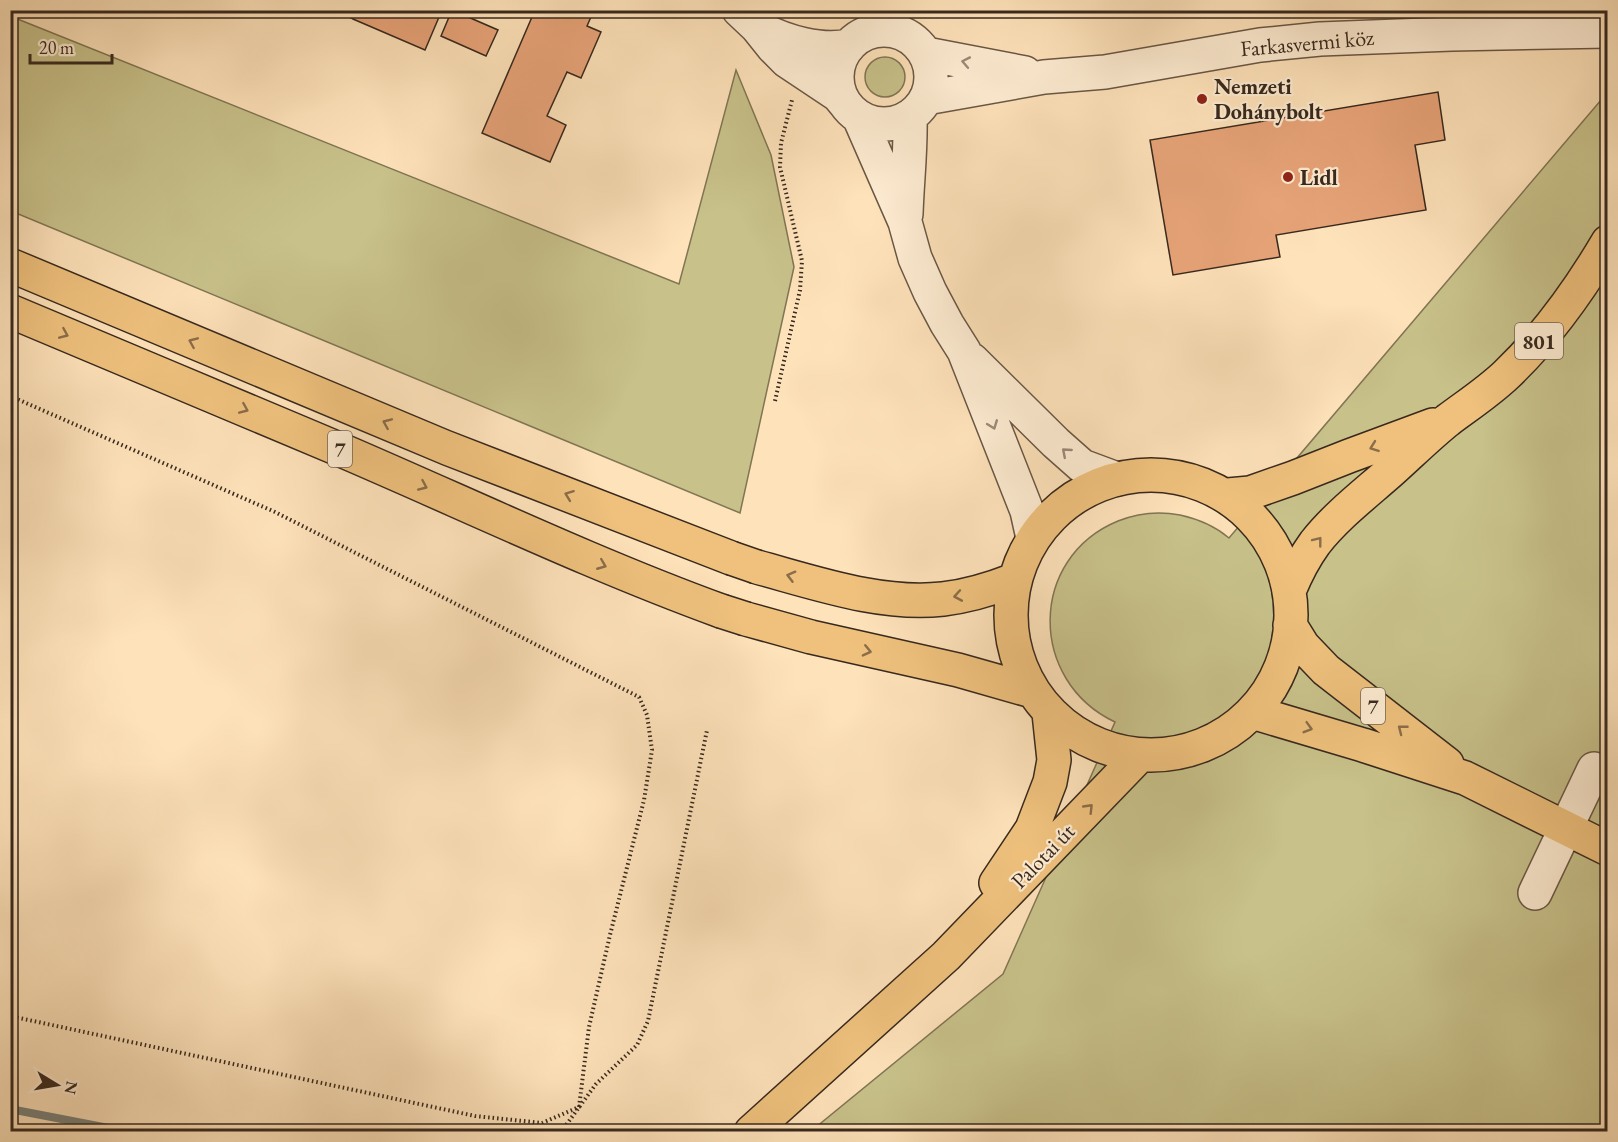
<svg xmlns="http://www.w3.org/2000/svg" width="1618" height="1142" font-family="'EB Garamond',serif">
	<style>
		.green { fill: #c8c18a; stroke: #807554; stroke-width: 1.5 }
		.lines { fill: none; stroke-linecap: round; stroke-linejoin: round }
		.stream { stroke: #78817b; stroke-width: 8 }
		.building { fill: #e7a378; stroke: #37291e; stroke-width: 1.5 }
		.minor-casing { stroke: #695745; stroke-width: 36 }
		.major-casing { stroke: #37291e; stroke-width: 36 }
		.path { stroke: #37291e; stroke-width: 4; stroke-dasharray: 1.5 3; stroke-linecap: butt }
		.minor { stroke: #feecd2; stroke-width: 33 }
		.major { stroke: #efc17d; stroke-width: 33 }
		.major-bridge-casing { stroke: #37291e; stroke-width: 36; stroke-linecap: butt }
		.major-bridge { stroke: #efc17d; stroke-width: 33 }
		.oneway { stroke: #9a8a78 }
		.oneway2 { stroke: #8a6d49 }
		.poi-dot { fill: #8f2418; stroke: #feecd2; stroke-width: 2 }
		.labels { text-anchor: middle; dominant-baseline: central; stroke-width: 4.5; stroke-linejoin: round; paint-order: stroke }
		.shield { fill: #feecd2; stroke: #736454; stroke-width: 1.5 }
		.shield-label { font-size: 21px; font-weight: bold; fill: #37291e }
		.street-label { font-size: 22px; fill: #37291e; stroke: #feecd2 }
		.poi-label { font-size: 22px; font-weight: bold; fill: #37291e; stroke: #feecd2; text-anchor: start }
	</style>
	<rect width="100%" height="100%" fill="#fee2ba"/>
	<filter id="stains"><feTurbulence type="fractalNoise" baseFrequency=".00333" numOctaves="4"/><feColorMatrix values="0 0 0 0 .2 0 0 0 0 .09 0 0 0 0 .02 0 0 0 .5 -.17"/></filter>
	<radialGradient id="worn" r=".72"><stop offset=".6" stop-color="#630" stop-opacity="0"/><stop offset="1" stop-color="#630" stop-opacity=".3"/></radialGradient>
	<!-- green -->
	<path class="green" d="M10,16l669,268 57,-214 35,85 23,112 -54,246 -729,-302z
		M865 77a20 20 0 1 1 40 0a20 20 0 1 1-40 0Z
		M1607,93v1038l-797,1 193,-158 112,-252c-87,-41 -87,-164 3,-201 20,-8 41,-10 62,-6 18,4 35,11 49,23z"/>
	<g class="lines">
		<!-- stream -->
		<path class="stream" d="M10,1109l119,23"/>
	</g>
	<!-- building -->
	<path class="building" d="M185,10h18l-3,7z
		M335,10h22l-4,9z
		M357,10h85l-17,40 -72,-31z
		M452,10l46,20 -12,26 -45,-20z
		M535,10h59l-7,16 14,6 -20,46 -14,-6 -20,44 19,9 -16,37 -68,-29z
		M1438,92l7,48 -30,5 11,65 -150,25 4,22 -107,18 -23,-135z"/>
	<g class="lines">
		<!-- minor casing -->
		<g class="minor-casing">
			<path id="minor" d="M739,10l18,17 16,20 14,14 51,34 10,12
				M761,29c25,13 60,23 88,17
				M837 77a47 47 0 1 1 94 0a47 47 0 1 1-94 0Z
				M926,54l99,19
				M926,98l118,-21 61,-5 155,-27 60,-6 132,-5 156,-3
				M859,117l46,105 10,36 15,34 17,32 17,27 63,160 6,27
				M906,214c1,-32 5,-65 4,-97
				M972,360l84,83 26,23 35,13
				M1535,893l59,-124"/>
		</g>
		<!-- major casing -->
		<g class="major-casing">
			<path id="major" d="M10,265l437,183 284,110
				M10,311c110,47 221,92 331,139 126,54 251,114 380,161
				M1011 615a140 140 0 1 1 280 0a140 140 0 1 1-280 0Z
				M1228,495l22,-2 43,-15 56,-22 84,-31
				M757,567c59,16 125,39 186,32 25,-3 48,-10 71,-19
				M1289,591c7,-17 15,-33 26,-48 21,-27 50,-49 76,-72 19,-17 37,-35 57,-51 20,-15 40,-28 58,-45 41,-39 73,-84 102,-133
				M746,619l65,18 147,33 74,21
				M1290,625l13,21 23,24 121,94
				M1252,712l111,33 102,33 143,71
				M996,883l36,-54 18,-47 4,-22 -5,-47
				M751,1132l195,-176 193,-200"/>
		</g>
		<!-- path -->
		<path class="path" d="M10,396l265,116 364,185 8,18 5,35 -8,50 -34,135 -21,92 -10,80 -37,16 -67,-7 -465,-100
			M775,401l25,-111 2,-29 -22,-94 1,-24 11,-43
			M561,1132l35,-48 41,-39 11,-24 59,-291"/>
		<!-- minor -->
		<use href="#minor" class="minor"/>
		<!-- major -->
		<use href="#major" class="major"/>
		<!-- major-bridge casing -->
		<g class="major-bridge-casing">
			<path id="major-bridge" d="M731,558l26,9
				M721,611l25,8"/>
		</g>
		<!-- major-bridge -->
		<use href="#major-bridge" class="major-bridge"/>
	</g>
	<!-- one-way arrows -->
	<defs><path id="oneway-chevron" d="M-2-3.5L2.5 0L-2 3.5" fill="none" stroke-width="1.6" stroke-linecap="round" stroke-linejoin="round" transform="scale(1.5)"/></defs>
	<g class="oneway">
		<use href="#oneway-chevron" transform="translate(966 62) rotate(-169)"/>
		<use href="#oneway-chevron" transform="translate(993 425) rotate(69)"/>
		<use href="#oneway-chevron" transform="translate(1066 452) rotate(-139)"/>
	</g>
	<g class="oneway2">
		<use href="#oneway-chevron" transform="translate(64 334) rotate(23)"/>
		<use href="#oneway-chevron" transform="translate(193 342) rotate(-157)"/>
		<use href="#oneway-chevron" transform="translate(244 409) rotate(23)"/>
		<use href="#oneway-chevron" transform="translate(387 423) rotate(-157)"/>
		<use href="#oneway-chevron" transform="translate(1374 447) rotate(160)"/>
		<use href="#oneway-chevron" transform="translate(423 486) rotate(24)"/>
		<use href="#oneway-chevron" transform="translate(569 495) rotate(-159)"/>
		<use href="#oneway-chevron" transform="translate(1318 541) rotate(-52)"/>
		<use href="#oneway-chevron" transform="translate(602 565) rotate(22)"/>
		<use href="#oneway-chevron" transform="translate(791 576) rotate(-165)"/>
		<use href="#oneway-chevron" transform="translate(958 596) rotate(170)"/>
		<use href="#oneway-chevron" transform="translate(867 651) rotate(13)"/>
		<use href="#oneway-chevron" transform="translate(1308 728) rotate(16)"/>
		<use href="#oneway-chevron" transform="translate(1402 729) rotate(-142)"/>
		<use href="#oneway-chevron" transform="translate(1089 808) rotate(-46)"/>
	</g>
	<!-- markers -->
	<g class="poi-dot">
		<circle cx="1202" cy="99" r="6"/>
		<circle cx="1288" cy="177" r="6"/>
	</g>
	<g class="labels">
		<!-- shield labels -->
		<g class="shield">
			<rect x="1515" y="323" width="48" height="36" rx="4.5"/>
			<rect x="328" y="431" width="24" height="36" rx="4.5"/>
			<rect x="1361" y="688" width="24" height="36" rx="4.5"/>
		</g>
		<g class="shield-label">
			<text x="1539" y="341">801</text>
			<text x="340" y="449">7</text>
			<text x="1373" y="706">7</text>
		</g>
		<!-- street labels -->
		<g class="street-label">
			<text transform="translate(1307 43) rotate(-5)">Farkasvermi köz</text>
			<text transform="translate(1043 856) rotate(-46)">Palotai út</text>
		</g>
		<!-- poi labels -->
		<g class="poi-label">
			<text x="1214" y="86">Nemzeti<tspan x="1214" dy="25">Dohánybolt</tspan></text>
			<text x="1300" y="177">Lidl</text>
		</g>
	</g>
	<!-- margin -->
	<rect width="1618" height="1142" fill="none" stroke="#fee2ba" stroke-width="36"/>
	<rect x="12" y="12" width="1594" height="1118" fill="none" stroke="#37291e" stroke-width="3"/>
	<rect x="18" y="18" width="1582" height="1106" fill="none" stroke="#37291e" stroke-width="1.5"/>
	<!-- north arrow -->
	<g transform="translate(57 1085) rotate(101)" stroke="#feecd2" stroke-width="4.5" paint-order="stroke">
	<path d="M0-4.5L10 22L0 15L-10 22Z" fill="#37291e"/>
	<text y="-9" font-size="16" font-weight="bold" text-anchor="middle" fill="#37291e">N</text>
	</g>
	<!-- scale -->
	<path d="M30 54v9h82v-9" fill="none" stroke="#37291e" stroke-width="3"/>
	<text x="39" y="54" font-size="18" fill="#37291e" stroke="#feecd2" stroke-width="4.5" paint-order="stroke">20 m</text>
	<rect width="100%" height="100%" filter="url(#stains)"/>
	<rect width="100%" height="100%" fill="url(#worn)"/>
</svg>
